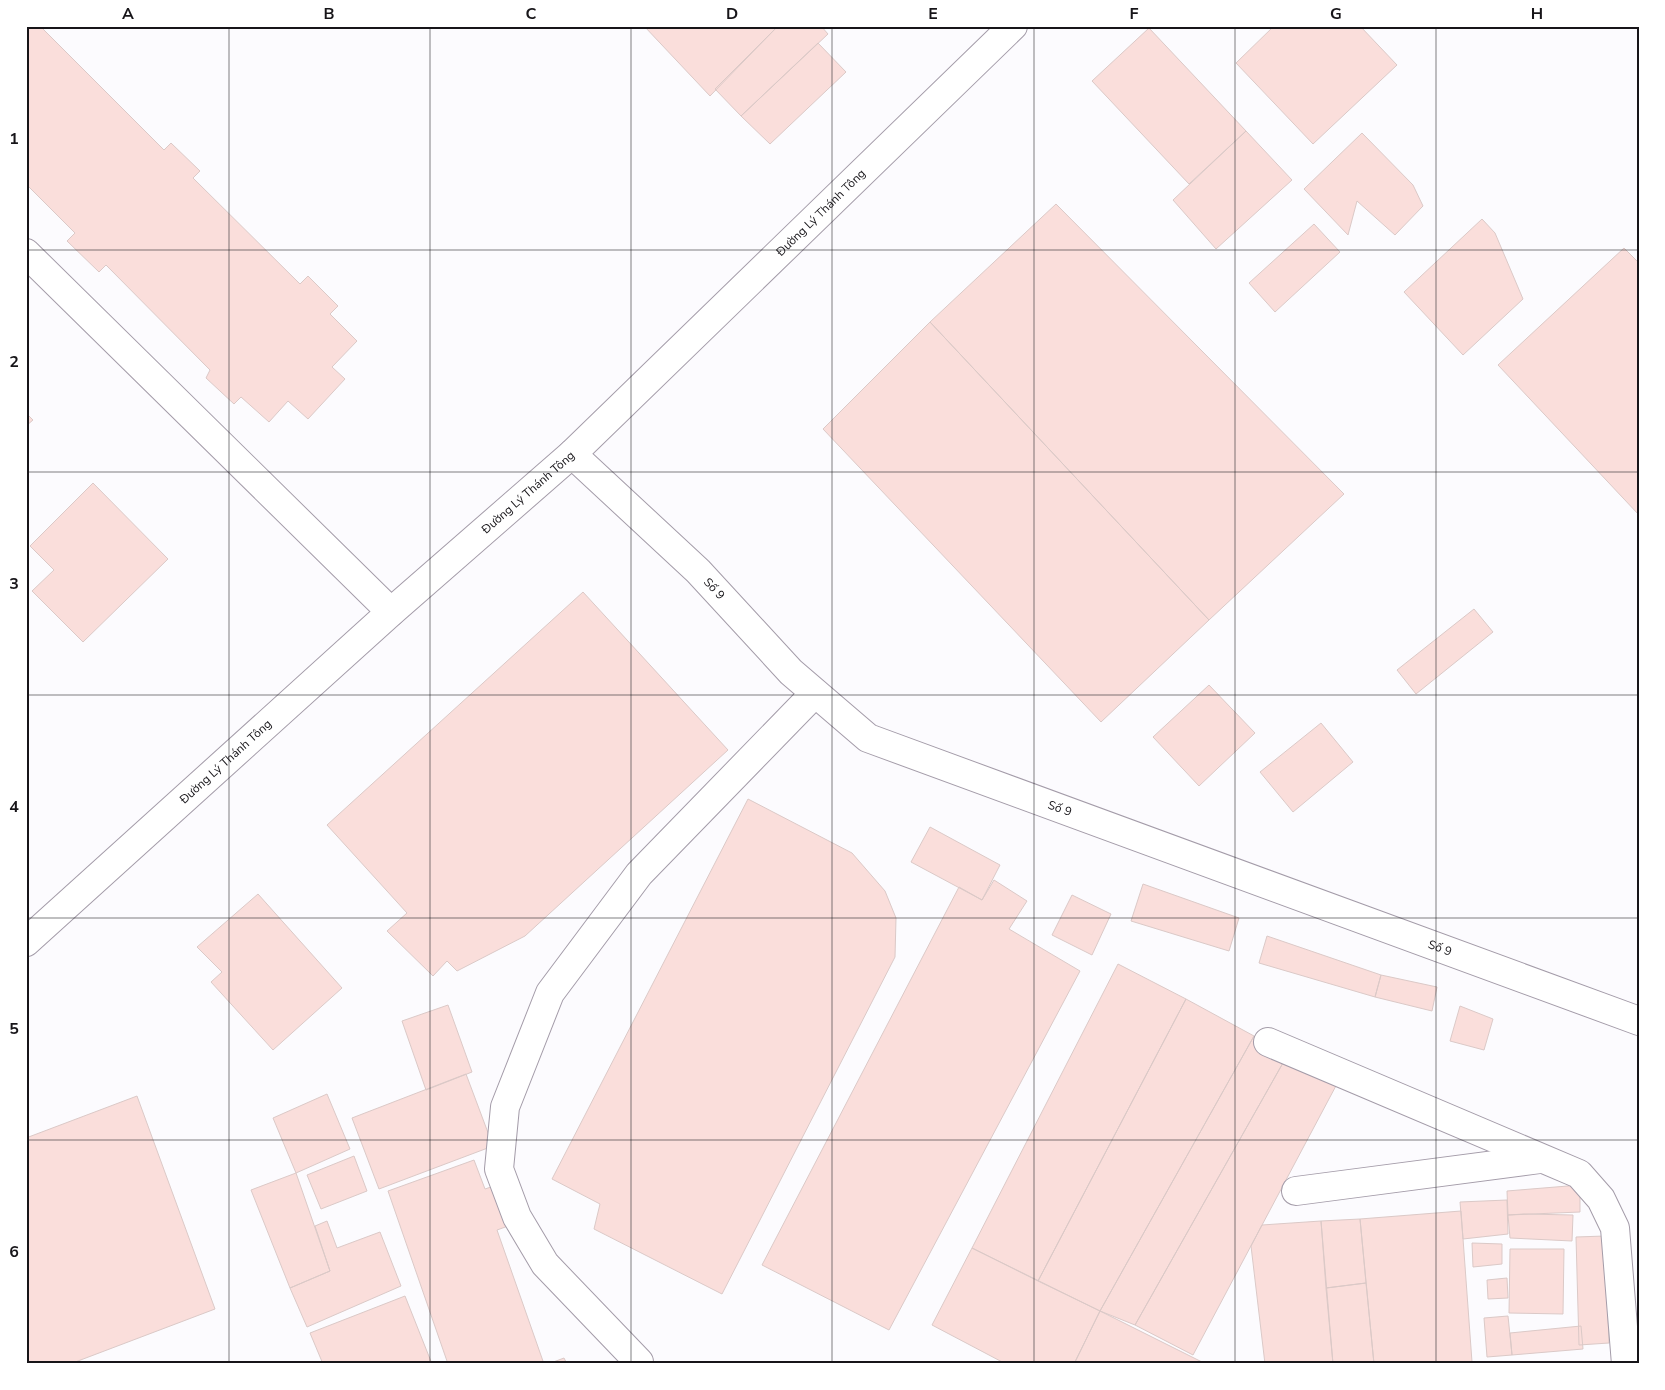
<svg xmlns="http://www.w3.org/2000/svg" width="1665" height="1390" font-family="'Nunito Sans',sans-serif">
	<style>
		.building { fill: #fadedb; stroke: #dbc9c7 }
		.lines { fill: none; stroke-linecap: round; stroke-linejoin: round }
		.minor-casing { stroke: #a49ca9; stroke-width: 30 }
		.minor { stroke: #fff; stroke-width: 28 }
		.grid { fill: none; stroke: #171519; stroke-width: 1; stroke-opacity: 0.55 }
		.labels { text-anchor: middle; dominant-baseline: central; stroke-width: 4; stroke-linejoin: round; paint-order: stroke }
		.street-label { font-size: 12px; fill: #171519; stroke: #fff }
		.neatline { fill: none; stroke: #171519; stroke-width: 2 }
		.grid-label { font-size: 16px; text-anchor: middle; font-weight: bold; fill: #171519 }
	</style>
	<rect width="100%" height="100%" fill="#fcfbfe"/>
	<!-- building -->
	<path class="building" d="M26,26h14l124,124 7,-7 29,28 -7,7 107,106 8,-8 30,30 -8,8 27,27 -25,26 13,12 -37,40 -20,-18 -19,21 -28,-25 -7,7 -28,-26 4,-8 -104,-105 -7,7 -32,-31 8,-8 -49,-49z
		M644,26h134l-68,70z
		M778,26h43l7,8 -87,82 -26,-27z
		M1274,26h86l37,39 -84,79 -77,-81z
		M1149,28l97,103 -57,53 -97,-103z
		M818,43l28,29 -76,72 -29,-28z
		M1246,131l46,49 -76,69 -43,-49z
		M1362,133l51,52 10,21 -28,29 -38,-34 -9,34 -44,-46z
		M1056,204l288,290 -135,126 -279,-298z
		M1482,219l13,14 28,66 -60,56 -59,-63z
		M1314,224l26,28 -65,60 -26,-29z
		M1624,248l15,15v252l-141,-150z
		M930,322l279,298 -108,102 -278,-293z
		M26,413l7,7 -7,6z
		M93,483l75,76 -85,83 -51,-51 22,-21 -24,-24z
		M583,592l145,158 -203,186 -68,35 -10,-10 -14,15 -46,-45 20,-18 -80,-88z
		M1474,609l19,23 -77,62 -19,-24z
		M1209,685l46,48 -56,53 -46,-49z
		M1321,723l32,39 -60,50 -33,-40z
		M748,799l104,54 33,38 11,27 -1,39 -173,337 -128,-65 6,-25 -48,-25z
		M930,827l70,38 -18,35 -71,-38z
		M994,880l33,21 -18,28 71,42 -191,359 -127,-65 197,-378 23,13z
		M1143,884l96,34 -10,33 -98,-30z
		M258,894l84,94 -69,62 -62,-68 11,-10 -25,-25z
		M1072,895l39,19 -19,41 -40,-20z
		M1267,936l114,39 -6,22 -116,-34z
		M1118,964l68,35 -148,282 -66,-33z
		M1381,975l56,12 -5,24 -57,-14z
		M1186,999l68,37 -154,275 -62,-30z
		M448,1005l24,67 -46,18 -24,-69z
		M1460,1006l33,13 -9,31 -34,-9z
		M1254,1036l34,18 -153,271 -35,-14z
		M1288,1054l50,28 -145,273 -58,-30z
		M466,1074l27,72 -114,43 -27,-71z
		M327,1094l23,55 -54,24 -23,-55z
		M137,1096l78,213 -145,55h-44v-226z
		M354,1156l13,35 -46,18 -14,-34z
		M474,1160l11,29 12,-4 14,40 -14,5 47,134h-96l-60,-173z
		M296,1173l34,98 -40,17 -39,-98z
		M1580,1185v27l-72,3 -1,-24z
		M1507,1200l1,34 -45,5 -3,-37z
		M1461,1211l11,151 -98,2 -14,-145z
		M1524,1214l49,1 -1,26 -62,-3 -2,-23z
		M1360,1219l6,64 -40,5 -5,-67z
		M327,1221l10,27 43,-16 21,54 -94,41 -17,-39 40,-17 -15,-45z
		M1321,1221l12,143h-68l-14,-118 11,-21z
		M1605,1236l4,107 -30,2 -3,-108z
		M1472,1243l30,1v20l-29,3z
		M972,1248l128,63 -26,53h-68l-74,-39z
		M1510,1249h54l-1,65 -54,-1z
		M1507,1278l1,20 -20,1 -1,-19z
		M1366,1283l8,81h-41l-7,-76z
		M405,1296l27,68h-109l-13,-31z
		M1100,1311l106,53h-132z
		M1508,1316l4,39 -25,2 -3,-39z
		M1581,1326l2,23 -71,6 -2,-22z
		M564,1358l3,6h-19z"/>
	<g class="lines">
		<!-- minor casing -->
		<g class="minor-casing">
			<g id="minor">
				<path d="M26,253l365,359"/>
				<path id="s1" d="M572,454l126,117 93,101 77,66 771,283"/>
				<path id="s2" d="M26,942l365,-330 181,-158 441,-428"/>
				<path d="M1268,1042l311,132 22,25 14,29 11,136"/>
				<path d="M1296,1191l244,-32"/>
				<path d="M639,1362l-94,-98 -28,-47 -18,-48 6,-62 45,-114 89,-119 176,-181"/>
			</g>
		</g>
		<!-- minor -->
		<use href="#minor" class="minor"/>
	</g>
	<!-- grid -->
	<path class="grid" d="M229,26v1338M430,26v1338M631,26v1338M832,26v1338M1034,26v1338M1235,26v1338M1436,26v1338M26,250h1613M26,472h1613M26,695h1613M26,918h1613M26,1140h1613"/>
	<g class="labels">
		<!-- street labels -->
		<g class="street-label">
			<text stroke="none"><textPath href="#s2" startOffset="1079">Đường Lý Thánh Tông</textPath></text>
			<text stroke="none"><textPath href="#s2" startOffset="674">Đường Lý Thánh Tông</textPath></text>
			<text stroke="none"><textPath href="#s1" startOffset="196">Số 9</textPath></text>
			<text stroke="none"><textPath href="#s2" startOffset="269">Đường Lý Thánh Tông</textPath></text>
			<text stroke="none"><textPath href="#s1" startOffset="615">Số 9</textPath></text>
			<text stroke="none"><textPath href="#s1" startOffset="1020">Số 9</textPath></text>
		</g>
	</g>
	<!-- border -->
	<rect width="1665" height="1390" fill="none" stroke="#ffffff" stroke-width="55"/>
	<rect x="28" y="28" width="1610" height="1334" class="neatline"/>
	<g class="grid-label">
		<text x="128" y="19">A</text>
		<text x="329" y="19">B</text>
		<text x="531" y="19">C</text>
		<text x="732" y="19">D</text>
		<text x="933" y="19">E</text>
		<text x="1134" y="19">F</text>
		<text x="1336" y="19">G</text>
		<text x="1537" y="19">H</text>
		<text x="14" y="144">1</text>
		<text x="14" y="367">2</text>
		<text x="14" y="589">3</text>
		<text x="14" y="812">4</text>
		<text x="14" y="1034">5</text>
		<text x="14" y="1257">6</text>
	</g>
</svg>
